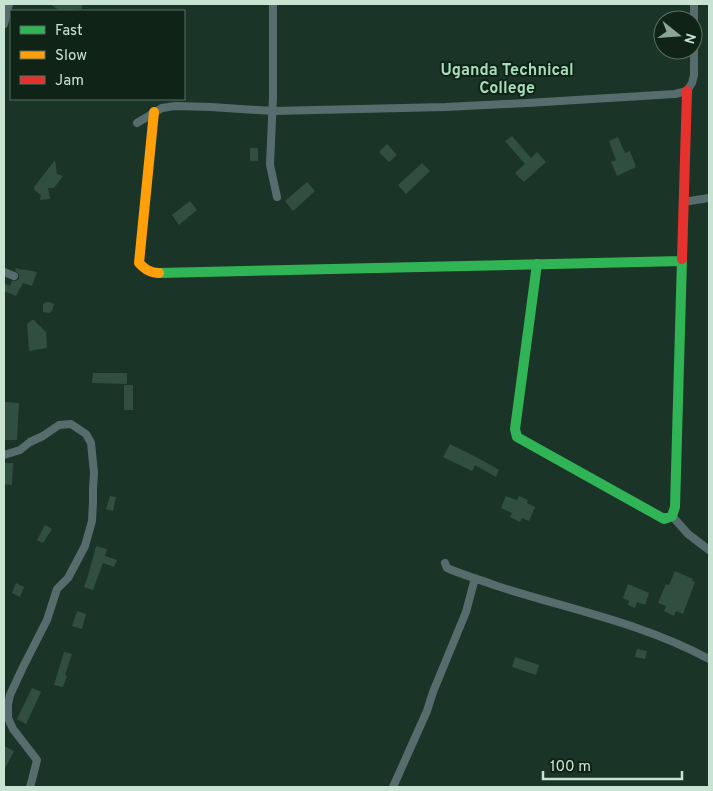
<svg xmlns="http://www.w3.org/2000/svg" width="713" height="791" font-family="Overpass,sans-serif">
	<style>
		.building { fill: #314f40 }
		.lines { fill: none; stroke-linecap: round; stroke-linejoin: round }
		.street { stroke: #576d6d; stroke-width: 8 }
		.fast { stroke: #30b455; stroke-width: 10 }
		.slow { stroke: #ff9f0a; stroke-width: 10 }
		.jam { stroke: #e5322d; stroke-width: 10 }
		.labels { text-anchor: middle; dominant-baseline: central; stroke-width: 4; stroke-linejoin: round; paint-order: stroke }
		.quarter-label { font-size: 16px; font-weight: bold; fill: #a7dbb9; stroke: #0f2317 }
	</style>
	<rect width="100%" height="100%" fill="#1a3527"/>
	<!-- building -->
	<path class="building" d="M50,4h32v5l-22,2z
		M512,136l19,22 6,-6 9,10 -22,20 -9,-9 10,-9 -20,-23z
		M618,137l7,16 5,-2 6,16 -19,9 -6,-14 5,-2 -7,-19z
		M387,144l10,11 -8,7 -10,-10z
		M250,148h8v13h-8z
		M55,160l2,14 6,2 -9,12h-6l2,11 -10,1 1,-5 -7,-5v-3z
		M422,163l8,8 -24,23 -8,-9z
		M307,182l8,9 -22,20 -8,-10z
		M190,201l7,9 -18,15 -7,-10z
		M16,268l7,2 -1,-1 15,3 -5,14 -9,-3 -7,13 -12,-5v-8l6,3 2,-5h3l4,-2v-4l-4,-5z
		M46,302h3l5,2 -2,7 -3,2 -6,-1v-8z
		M32,320h2l12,12 1,16 -18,3 -2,-27z
		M93,373h34v11l-35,-1z
		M124,385h9v25h-9z
		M4,402l15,1 -2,37h-13z
		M450,444l28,14 21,12 -3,7 -21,-12 -3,6 -29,-14z
		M4,463h9l-1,22 -8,-1z
		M110,496l6,1 -3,14 -7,-2z
		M506,496l11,4 2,-4 9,4 -1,3 8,4 -6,14 -7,-3 -2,4 -10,-5 2,-4 -11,-5z
		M45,525l7,4 -9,14 -6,-3z
		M96,546l11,3 -2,7 12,4 -3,7 -11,-4 -10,27 -9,-3 4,-11z
		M675,571l18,8 -1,2 3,1 -12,32 -7,-3 -2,5 -10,-5 2,-5 -8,-3 8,-19 3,1z
		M16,583l8,4 -4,10 -8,-4z
		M628,584l21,9 -4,12 -8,-3 -2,6 -7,-3 1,-4 -6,-3z
		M77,611l9,3 -4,15 -10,-3z
		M637,649l10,2 -2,8 -10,-2z
		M64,652l8,2 -7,21 2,1 -4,11 -9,-2z
		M515,657l24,8 -3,10 -24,-8z
		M32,688l9,4 -15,32 -9,-5z
		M4,746l10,5 -10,19z"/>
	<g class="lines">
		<!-- street -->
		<path class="street" d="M273,4v92l-3,69 7,32
			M4,24l5,-20
			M137,123l25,-15 13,-2 36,1 62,4 173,-4 81,-4 148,-9 12,-3 5,-8 2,-8v-71
			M683,202l26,-4
			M4,272l10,4
			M4,455l16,-5 10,-8 13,-6 16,-11 12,-1 15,10 5,9 3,30 -1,15v14l-1,19 -7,25 -17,32 -11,11 -10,31 -24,47 -13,28 -2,10v13l5,11 24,31 -5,20 -2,7
			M672,516l16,18 21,16
			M445,563l2,5c16,7 34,12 50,18 71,23 146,37 212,73
			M393,787l34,-76 6,-19 33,-80 9,-34"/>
		<!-- fast -->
		<path class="fast" d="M537,264l-22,165 2,8 147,82 8,-3 3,-9 7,-248
			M159,273l523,-12"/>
		<!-- slow -->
		<path class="slow" d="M154,112l-15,151c6,6 11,10 20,10"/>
		<!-- jam -->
		<path class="jam" d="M682,259l5,-168"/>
	</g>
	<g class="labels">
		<!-- quarter labels -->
		<g class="quarter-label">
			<text x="507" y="71">Uganda Technical<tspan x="507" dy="18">College</tspan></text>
		</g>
	</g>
	<!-- border -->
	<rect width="713" height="791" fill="none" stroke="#c9e3d2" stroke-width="10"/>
	<!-- legend -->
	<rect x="10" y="10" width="175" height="90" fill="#0f2317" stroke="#597062"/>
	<rect x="20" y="26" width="25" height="8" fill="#30b455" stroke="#597062"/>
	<text x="55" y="35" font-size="15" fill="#c9e3d2">Fast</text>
	<rect x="20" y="51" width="25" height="8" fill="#ff9f0a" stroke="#597062"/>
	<text x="55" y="60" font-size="15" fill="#c9e3d2">Slow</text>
	<rect x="20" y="76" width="25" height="8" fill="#e5322d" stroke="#597062"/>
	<text x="55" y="85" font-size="15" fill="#c9e3d2">Jam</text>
	<!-- north arrow -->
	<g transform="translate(678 35) rotate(107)"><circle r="24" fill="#0f2317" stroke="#597062"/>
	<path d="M0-4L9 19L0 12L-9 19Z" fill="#8ca696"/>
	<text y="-8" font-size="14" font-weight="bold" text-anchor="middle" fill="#c9e3d2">N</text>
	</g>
	<!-- scale -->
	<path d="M543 771v8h139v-8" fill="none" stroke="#c9e3d2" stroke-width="2.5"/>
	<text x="550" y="771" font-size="15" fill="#c9e3d2" stroke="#0f2317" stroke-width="4" paint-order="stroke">100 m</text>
</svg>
